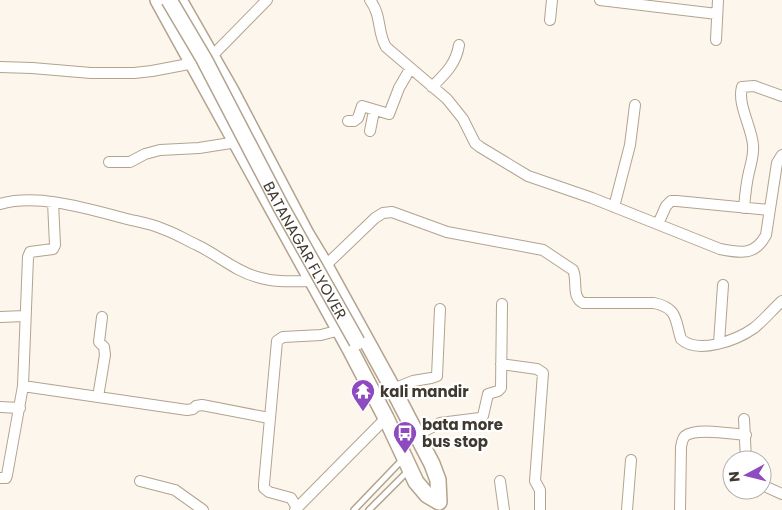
<svg xmlns="http://www.w3.org/2000/svg" width="782" height="510" font-family="Poppins,sans-serif">
	<style>
		.lines { fill: none; stroke-linecap: round; stroke-linejoin: round }
		.lane-casing { stroke: #b3a38d; stroke-width: 8 }
		.street-casing { stroke: #b3a38d; stroke-width: 12 }
		.secondary-casing { stroke: #b3a38d; stroke-width: 18 }
		.lane { stroke: #fff; stroke-width: 5 }
		.street { stroke: #fff; stroke-width: 10 }
		.secondary { stroke: #fff; stroke-width: 15 }
		.secondary-bridge-casing { stroke: #b3a38d; stroke-width: 18; stroke-linecap: butt }
		.secondary-bridge { stroke: #fff; stroke-width: 15 }
		.labels { text-anchor: middle; dominant-baseline: central; stroke-width: 4.5; stroke-linejoin: round; paint-order: stroke }
		.street-label { font-size: 15px; fill: #403930; stroke: #fff }
		.poi-label { font-size: 15px; font-weight: bold; fill: #403930; stroke: #fff; text-anchor: start }
	</style>
	<rect width="100%" height="100%" fill="#fdf6ed"/>
	<g class="lines">
		<!-- lane casing -->
		<g class="lane-casing">
			<path id="lane" d="M354,510l48,-50
				M369,510l39,-39"/>
		</g>
		<!-- street casing -->
		<g class="street-casing">
			<path id="street" d="M370,0c12,16 7,32 16,47l61,52 16,20 12,24 5,4 48,29 64,22 128,51c20,4 35,7 46,-14l11,-72 5,-8
				M600,0l117,14
				M550,20l2,-20
				M716,40l2,-40
				M0,67l32,1 59,5h43l18,-2 42,-8 17,-6 56,-57
				M432,87c13,-13 24,-23 27,-42
				M348,121h6l4,-3 4,-12 27,8 10,-26 11,-19
				M370,131l4,-20
				M109,162h21l15,-8 15,-4 39,-2 38,-6
				M0,204c38,-11 89,5 127,15 12,3 25,5 36,10 12,4 23,11 34,16 21,10 38,26 60,32 19,6 38,4 57,4
				M614,207l16,-62 5,-40
				M744,208c1,-12 2,-24 5,-36 2,-9 5,-17 4,-27 -1,-17 -16,-41 -11,-58l12,-1 28,10
				M658,224l8,-18 5,-5h6l92,9
				M325,266l50,-48 8,-5 9,-1 55,20 96,18 30,20c5,11 -2,27 10,33h71c24,5 21,17 27,36 17,16 56,1 73,-11 10,-8 18,-18 28,-27
				M0,317l25,-1
				M719,343l4,-58
				M501,364l36,5 6,4 -8,108 5,9v20
				M23,386l164,24 6,-1 3,-3 6,-1 67,13
				M393,389l20,-8 18,-3 6,-2 3,-67
				M98,397l7,-42 -1,-8 -5,-5 3,-25
				M0,407l20,1
				M744,419l2,41
				M417,435l23,-12 40,-5 3,-2 5,-22 10,-3 3,-3 1,-84
				M0,478h6l1,-3 16,-89 5,-129 2,-5 23,-3 2,-4 -2,-43
				M140,481l35,9 28,20
				M500,481l4,29
				M762,485l20,9
				M297,508l-6,-10 -22,-6 -5,-4v-4l13,-143 6,-4 38,-2 19,-5
				M295,510l91,-92
				M627,510l4,-50
				M680,510l1,-63c1,-4 1,-8 4,-11 11,-9 47,-2 61,-1"/>
		</g>
		<!-- secondary casing -->
		<g class="secondary-casing">
			<path id="secondary" d="M158,0l192,349 36,69 30,64 11,13 12,7
				M179,0l52,91 75,143 17,28 70,127 39,75 6,16 1,22"/>
		</g>
		<!-- lane -->
		<use href="#lane" class="lane"/>
		<!-- street -->
		<use href="#street" class="street"/>
		<!-- secondary -->
		<use href="#secondary" class="secondary"/>
		<!-- secondary-bridge casing -->
		<g class="secondary-bridge-casing">
			<g id="secondary-bridge">
				<path id="s1" d="M169,0l35,59 77,148 76,135"/>
			</g>
		</g>
		<!-- secondary-bridge -->
		<use href="#secondary-bridge" class="secondary-bridge"/>
	</g>
	<!-- icons -->
	<defs>
		<g id="temple-pin" transform="scale(1.25)"><path d="M0 17L-7.5 6A9.5 9.5 0 1 1 7.5 6Z" fill="#8e4abf" stroke="#fff"/><path d="M0-6L5-2H3V0L6.5 2.5H4V6H1.5V3h-3V6H-4V2.5H-6.5L-3 0V-2H-5Z" fill="#fff"/></g>
		<g id="bus-pin" transform="scale(1.25)"><path d="M0 17L-7.5 6A9.5 9.5 0 1 1 7.5 6Z" fill="#8e4abf" stroke="#fff"/><path d="M-5-6H5V4H4V6H2V4H-2V6H-4V4H-5ZM-3.5-4V0h7V-4ZM-3.5 1.2v1.5H-2V1.2ZM2 1.2v1.5H3.5V1.2Z" fill="#fff"/></g>
	</defs>
	<g fill-rule="evenodd">
		<use href="#temple-pin" x="363" y="391"/>
		<use href="#bus-pin" x="405" y="433"/>
	</g>
	<g class="labels">
		<!-- street labels -->
		<g class="street-label">
			<text stroke="none"><textPath href="#s1" startOffset="285">BATANAGAR FLYOVER</textPath></text>
		</g>
		<!-- poi labels -->
		<g class="poi-label">
			<text x="380" y="391">kali mandir</text>
			<text x="422" y="424">bata more<tspan x="422" dy="17">bus stop</tspan></text>
		</g>
	</g>
	<!-- north arrow -->
	<g transform="translate(747 475) rotate(263)"><circle r="24" fill="#ffffff" stroke="#b3b0ac"/>
	<path d="M0-4L9 19L0 12L-9 19Z" fill="#8e4abf"/>
	<text y="-8" font-size="14" font-weight="bold" text-anchor="middle" fill="#403930">N</text>
	</g>
</svg>
